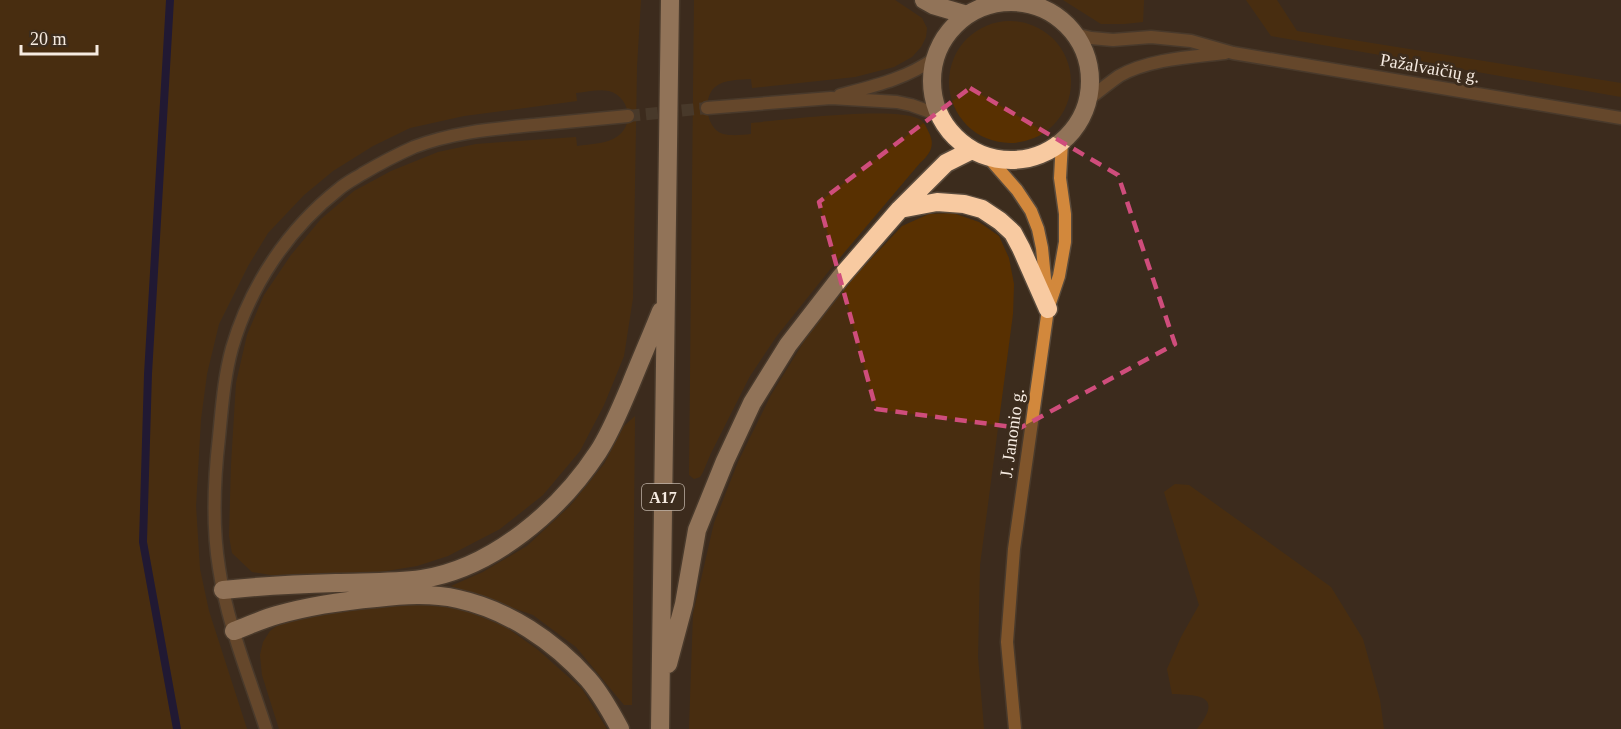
<svg xmlns="http://www.w3.org/2000/svg" width="1621" height="729" font-family="Georgia,serif">
	<style>
		.green { fill: #583001 }
		.lines { fill: none; stroke-linecap: round; stroke-linejoin: round }
		.stream { stroke: #01044e; stroke-width: 8 }
		.street-tunnel { stroke: #58493a; stroke-width: 12; stroke-dasharray: 12 6; stroke-linecap: butt }
		.street-casing { stroke: #5a4b3c; stroke-width: 15 }
		.secondary-casing { stroke: #5a4b3c; stroke-width: 15 }
		.highway-casing { stroke: #5a4b3c; stroke-width: 21 }
		.street { stroke: #97693d; stroke-width: 12 }
		.secondary { stroke: #d2883c; stroke-width: 12 }
		.highway { stroke: #f8caa1; stroke-width: 18 }
		.marked { fill: none; stroke: #cf4d7c; stroke-width: 4.5; stroke-dasharray: 12 8; stroke-linejoin: round }
		.labels { text-anchor: middle; dominant-baseline: central; stroke-width: 6; stroke-linejoin: round; paint-order: stroke }
		.shield { fill: #3c2c1d; stroke: #beb2a6; stroke-width: 1.5 }
		.shield-label { font-size: 16px; font-weight: bold; fill: #f6ebe1 }
		.street-label { font-size: 18px; fill: #f6ebe1; stroke: #3c2c1d }
	</style>
	<rect width="100%" height="100%" fill="#3c2c1d"/>
	<!-- green -->
	<path class="green" d="M0,0h641l-4,66 -4,232 -9,58 -20,49 -24,46 -37,44 -43,34 -52,27 -31,10 -43,7 -103,2 -19,-3 -20,-19 -3,-17 2,-71 5,-82 11,-48 17,-40 27,-40 30,-36 33,-28 37,-20 47,-19 38,-8 100,-7 1,9c14,-2 30,-2 41,-10 17,-12 11,-40 -9,-45 -10,-2 -22,1 -33,2l1,8 -113,15 -54,12 -37,18 -40,25 -29,24 -36,38 -20,33 -29,58 -12,50 -6,45 -5,87 4,63 9,42 38,118h-247z
		M694,0h201l27,18 5,10 -1,9 -5,10 -9,10 -18,10 -39,10 -103,11 -1,-9c-11,1 -27,0 -36,8 -13,11 -9,42 8,47 9,2 19,1 28,0v-11c31,-3 148,-18 170,-3 4,3 7,11 9,15 5,12 -1,20 -10,28l-88,104 -56,70 -26,39 -39,77 -8,19 -3,5 -6,2 -5,-4z
		M1063,0h81l-1,22 -19,2h-23z
		M1246,0h31l20,31 324,52v14l-350,-61z
		M949 82a61 61 0 1 1 122 0a61 61 0 1 1-122 0Z
		M953,213l26,9 20,14 10,22 5,26 -1,30 -33,251 -2,92 6,72h-295l4,-115 21,-91 24,-61 33,-67 37,-60 48,-60 46,-49 27,-12z
		M635,416l-3,289h-8l-48,-58 -43,-32 -82,-29 32,-14 44,-26 43,-40 34,-42 20,-38z
		M1175,484l14,1 142,102 32,52 17,61 4,29h-187c26,-33 4,-34 -25,-35l-5,-25 14,-32 18,-32 -35,-113z
		M415,604l42,3 49,20 32,23 44,39 25,40h-328l-17,-54 -2,-20 3,-13 7,-11 11,-8 47,-14z"/>
	<g class="lines">
		<!-- stream -->
		<path class="stream" d="M170,0l-22,374 -5,168 34,187"/>
		<!-- street-tunnel -->
		<path class="street-tunnel" d="M628,116l79,-8"/>
		<!-- street casing -->
		<g class="street-casing">
			<path id="street" d="M1031,4l1,-4
				M1075,34l16,4 22,2 38,-3 40,4 42,12 388,65
				M840,95c34,-9 66,-16 95,-37
				M1089,99c10,-8 20,-16 30,-23 30,-17 73,-19 106,-23
				M707,108l124,-10 66,4 14,3 28,10
				M266,729c-17,-53 -39,-106 -47,-161 -7,-43 -5,-88 0,-131 3,-30 5,-60 13,-89 18,-62 56,-119 107,-159 7,-6 15,-10 23,-15 17,-10 34,-19 52,-27 39,-15 79,-18 120,-22 31,-3 63,-6 94,-9"/>
		</g>
		<!-- secondary casing -->
		<g class="secondary-casing">
			<path id="secondary" d="M989,158l28,32 14,21 7,18 4,19 6,61 -34,240 -7,93 8,87
				M1050,303l9,-27 6,-34v-28l-5,-36 2,-36"/>
		</g>
		<!-- highway casing -->
		<g class="highway-casing">
			<path id="highway" d="M924,0l9,5 34,10
				M932 81a79 79 0 1 1 158 0a79 79 0 1 1-158 0Z
				M900,209l37,-7 27,2 18,5 18,12 13,12 8,15 27,61
				M223,590c37,-4 75,-6 113,-7 29,-1 58,0 86,-4 71,-11 138,-69 176,-127 13,-20 22,-43 32,-66 10,-25 21,-50 31,-75
				M234,631c14,-5 28,-12 43,-16 32,-9 65,-14 99,-17 27,-3 55,-5 82,1 50,11 96,42 130,80 13,15 23,33 32,50
				M668,664l16,-60 13,-74 28,-69 27,-58 36,-58 52,-67 60,-69 46,-46 26,-13
				M660,729l10,-729"/>
		</g>
		<!-- street -->
		<use href="#street" class="street"/>
		<!-- secondary -->
		<use href="#secondary" class="secondary"/>
		<!-- highway -->
		<use href="#highway" class="highway"/>
	</g>
	<!-- marked area -->
	<path d="M0 0H1621V729H0ZM970,88l148,87 57,169 -155,84 -144,-19 -57,-207z" fill="#3c2c1d" fill-opacity=".55" fill-rule="evenodd"/>
	<path class="marked" d="M970,88l148,87 57,169 -155,84 -144,-19 -57,-207z"/>
	<g class="labels">
		<!-- shield labels -->
		<rect class="shield" x="642" y="484" width="42" height="26" rx="4.5"/>
		<g class="shield-label">
			<text x="663" y="497">A17</text>
		</g>
		<!-- street labels -->
		<g class="street-label">
			<text transform="translate(1430 68) rotate(10)">Pažalvaičių g.</text>
			<text transform="translate(1012 433) rotate(-82)">J. Janonio g.</text>
		</g>
	</g>
	<!-- scale -->
	<path d="M21 45v9h76v-9" fill="none" stroke="#f6ebe1" stroke-width="3"/>
	<text x="30" y="45" font-size="18" fill="#f6ebe1" stroke="#3c2c1d" stroke-width="4.5" paint-order="stroke">20 m</text>
</svg>
